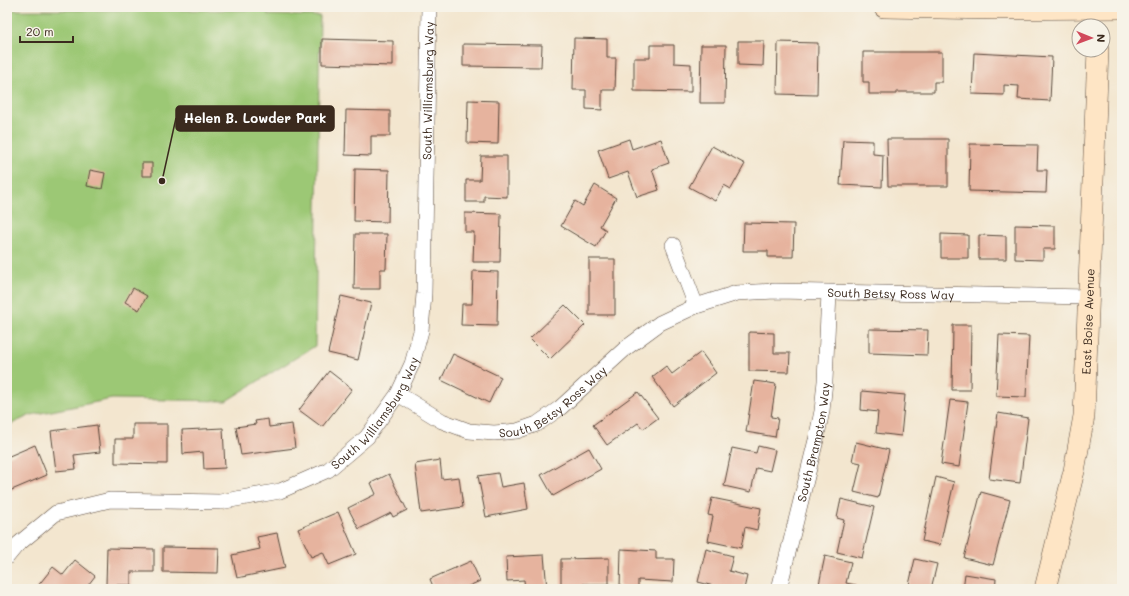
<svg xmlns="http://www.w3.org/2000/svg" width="1129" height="596" font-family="Mali,sans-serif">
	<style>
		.green { fill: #9cc875; stroke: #6c794a }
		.building { fill: #e6b39e }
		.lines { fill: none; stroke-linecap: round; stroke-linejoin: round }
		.street-casing { stroke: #574639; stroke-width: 16 }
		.secondary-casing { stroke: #574639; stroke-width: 22 }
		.street { stroke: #fff; stroke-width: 15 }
		.secondary { stroke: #fee5c5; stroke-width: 21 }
		.labels { text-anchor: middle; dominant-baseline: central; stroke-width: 3; stroke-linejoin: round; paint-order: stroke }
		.street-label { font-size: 12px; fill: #3b2a1e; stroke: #f7f3e8 }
		.leader { fill: none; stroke: #3b2a1e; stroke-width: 1.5 }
		.callout-dot { fill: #3b2a1e; stroke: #f7f3e8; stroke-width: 1.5 }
		.callout { fill: #3b2a1e; stroke: #3b2a1e; stroke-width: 1.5 }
		.callout-label { font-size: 13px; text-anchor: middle; font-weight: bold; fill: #fff }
	</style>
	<rect width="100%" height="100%" fill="#f7f3e8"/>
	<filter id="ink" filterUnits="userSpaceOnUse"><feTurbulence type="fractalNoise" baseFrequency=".025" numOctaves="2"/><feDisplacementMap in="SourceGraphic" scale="8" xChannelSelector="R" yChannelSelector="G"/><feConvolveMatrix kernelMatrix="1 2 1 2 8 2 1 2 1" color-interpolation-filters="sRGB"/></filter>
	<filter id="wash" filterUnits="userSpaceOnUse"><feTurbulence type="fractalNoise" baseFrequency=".012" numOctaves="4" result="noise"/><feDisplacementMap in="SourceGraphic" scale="16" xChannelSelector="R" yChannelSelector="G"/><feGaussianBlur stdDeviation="0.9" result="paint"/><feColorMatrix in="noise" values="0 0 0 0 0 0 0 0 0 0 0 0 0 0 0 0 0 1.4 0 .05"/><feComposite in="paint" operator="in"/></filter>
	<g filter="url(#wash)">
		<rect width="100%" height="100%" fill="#f3e6cf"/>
		<!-- green -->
		<path class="green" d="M7,10h261v5l52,1 -5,330 -89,55 -114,-2 -81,16 -24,11z"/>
		<g id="blocks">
			<!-- building -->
			<path class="building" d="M574,38l33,1v19h9l-1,32h-13v20l-16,-1v-19h-13z
				M322,39l71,2v25l-71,-2z
				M738,41h26l-1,25 -25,-1z
				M778,42l40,1 -1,52 -40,-1z
				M463,44l79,1 -1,22 -78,-1z
				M650,45h24v18l17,1v28l-57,-1v-33h16z
				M701,45h25l-1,58h-25z
				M863,52h79v30h-8v10h-38v2h-27v-12h-6z
				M974,53l78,4 -2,44 -32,-2 1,-13 -15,-1v10l-32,-1z
				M468,100l31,1 -1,43 -31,-1z
				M346,110l44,1v25h-19v20l-26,-1z
				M629,139l3,10 29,-10 8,24 -17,6 7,21 -22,7 -9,-25 -20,7 -10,-29z
				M887,139h61v47h-60z
				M843,140l30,1v13l10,1 -1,32 -42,-2z
				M970,144l68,1 -1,25h10l-1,23 -77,-2z
				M712,146l33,18 -14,25 -7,-4 -9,16 -26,-14z
				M481,156h26v41l-23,-1v6h-18v-22h14z
				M142,163h10v13h-10z
				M355,169l34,1 -1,52 -34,-1z
				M90,170l15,3 -3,16 -15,-3z
				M595,185l21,13 -16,28 6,4 -10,17 -35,-21 14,-25 8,5z
				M465,213l36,1 -1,48h-27l1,-30h-9z
				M744,223l50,1 -1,33h-25v-6h-25z
				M1015,225l40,1v23h-12v11l-28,-1z
				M355,234h32l-1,35h-6v20h-26z
				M941,234l27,1v23h-27z
				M979,235l27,1v23h-27z
				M589,259h26v56h-26z
				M473,271l25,1 -1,54 -36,-1 1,-21h10z
				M133,288l14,8 -8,14 -14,-8z
				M341,296l30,7 -13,57 -30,-7z
				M565,305l20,20 -35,34 -20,-20z
				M953,325h18l-1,65h-18z
				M869,329l59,1 -1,25 -58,-2z
				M749,332l25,1v20h16l-1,19 -40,-1z
				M999,335l30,1 -3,61 -30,-1z
				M701,352l15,21 -43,33 -21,-29 14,-11 6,8z
				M453,354l48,23 -12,26 -48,-23z
				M329,371l23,18 -30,38 -23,-17z
				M754,381l22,3 -5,33 7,1 -3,19 -29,-5z
				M862,391l43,4 -4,41 -25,-3 2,-21 -17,-2z
				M638,392l20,26 -15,11 -5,-6 -31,22 -14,-20z
				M950,400l18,2 -9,65 -18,-3z
				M998,413l30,5 -8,65 -31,-4z
				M268,419l1,8 23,-3 3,24 -54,7 -5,-28 20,-3 -1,-3z
				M133,424h34v40l-52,-1v-24h18z
				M97,425l3,27 -26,3 2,14 -20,2 -5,-40z
				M223,428l2,40 -21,1 -1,-17 -20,2 -1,-24z
				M856,442l33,8 -11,48 -24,-6 7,-29 -9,-2z
				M35,445l12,30 -40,17v-35z
				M758,446l17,4 -5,21 -14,-3 -5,24 -27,-6 8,-38 24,5z
				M589,448l12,21 -48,27 -12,-21z
				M440,460l2,19 17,-2 4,30 -42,6 -6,-49z
				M498,473l3,14 23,-4 4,26 -42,8 -8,-41z
				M389,474l18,36 -14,7 -2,-4 -32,16 -11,-21 28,-14 -5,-11z
				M936,477l18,5 -14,63 -18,-4z
				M981,492l29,8 -17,65 -29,-7z
				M712,498l49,10 -4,22 -12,-3 -4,21 -33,-7 5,-25 -5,-1z
				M841,499l33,8 -12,51 -25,-6 7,-32 -7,-2z
				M338,512l18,42 -27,11 -6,-13 -12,5 -13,-28z
				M277,533l8,35 -48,10 -5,-23 28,-6 -3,-12z
				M163,547l56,1 -1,25 -55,-1z
				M107,548l47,1v23h-23v13h-25z
				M621,549l35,2v8h18l-1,23 -35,-2v7h-18z
				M706,549l27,7 -4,15 18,5 -3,13h-18l-28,-7z
				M544,555l3,34h-22l-1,-9 -17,1 -1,-24z
				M825,556l26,6 -5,21 10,2 -1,4h-37z
				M609,558v26h-26v5h-22v-30z
				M915,559l22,5 -6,25h-23z
				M75,560l20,16 -10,13h-46l-2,-2 16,-20 10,8z
				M471,561l9,20 -18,8h-28l-4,-10z
				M965,574l31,5 -1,10h-32z"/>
		</g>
	</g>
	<g filter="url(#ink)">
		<use href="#blocks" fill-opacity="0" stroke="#574639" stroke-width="1"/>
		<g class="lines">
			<!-- street casing -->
			<g class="street-casing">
				<g id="street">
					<path d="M673,245l23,61"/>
					<path id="s1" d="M398,394l44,27 27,10 25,2 23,-2 20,-7 23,-16 66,-60 34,-25 36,-17 41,-13 38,-2 314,6"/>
					<path id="s2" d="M7,557l9,-11 40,-33 54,-13 110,2 60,-11 48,-21 39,-33 31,-43 14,-30 9,-33 3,-37 5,-287"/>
					<path id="s3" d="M779,589l37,-149 6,-29 3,-30 4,-88"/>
				</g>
			</g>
			<!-- secondary casing -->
			<g class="secondary-casing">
				<g id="secondary">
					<path d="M884,7l111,2 127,-1"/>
					<path id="s4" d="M1045,589l29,-118 10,-55 14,-366"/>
				</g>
			</g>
			<!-- street -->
			<use href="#street" class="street"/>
			<!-- secondary -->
			<use href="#secondary" class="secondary"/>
		</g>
	</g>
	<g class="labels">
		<!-- street labels -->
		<g class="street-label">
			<text stroke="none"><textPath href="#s2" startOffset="757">South Williamsburg Way</textPath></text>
			<text stroke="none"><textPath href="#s1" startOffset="546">South Betsy Ross Way</textPath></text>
			<text stroke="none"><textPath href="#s4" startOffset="272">East Boise Avenue</textPath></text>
			<text stroke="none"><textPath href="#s1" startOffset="174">South Betsy Ross Way</textPath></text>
			<text stroke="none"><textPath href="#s2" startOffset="420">South Williamsburg Way</textPath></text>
			<text stroke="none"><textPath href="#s3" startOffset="151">South Brampton Way</textPath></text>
		</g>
	</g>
	<!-- callouts -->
	<path class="leader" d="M162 181L176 118"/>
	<circle class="callout-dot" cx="162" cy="181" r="4"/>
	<rect class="callout" x="176" y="106" width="158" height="25" rx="4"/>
	<g class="callout-label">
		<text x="255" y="123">Helen B. Lowder Park</text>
	</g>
	<!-- margin -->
	<rect width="1129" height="596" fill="none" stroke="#f7f3e8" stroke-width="24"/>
	<!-- north arrow -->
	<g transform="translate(1091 38) rotate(91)"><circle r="19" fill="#f7f3e8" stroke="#aca397"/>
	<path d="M0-3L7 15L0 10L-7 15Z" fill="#d1495b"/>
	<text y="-6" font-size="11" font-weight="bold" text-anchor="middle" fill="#3b2a1e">N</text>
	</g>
	<!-- scale -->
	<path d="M20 36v6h53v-6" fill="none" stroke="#3b2a1e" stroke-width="2"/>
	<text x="26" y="36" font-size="12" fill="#3b2a1e" stroke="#f7f3e8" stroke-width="3" paint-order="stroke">20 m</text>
</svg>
